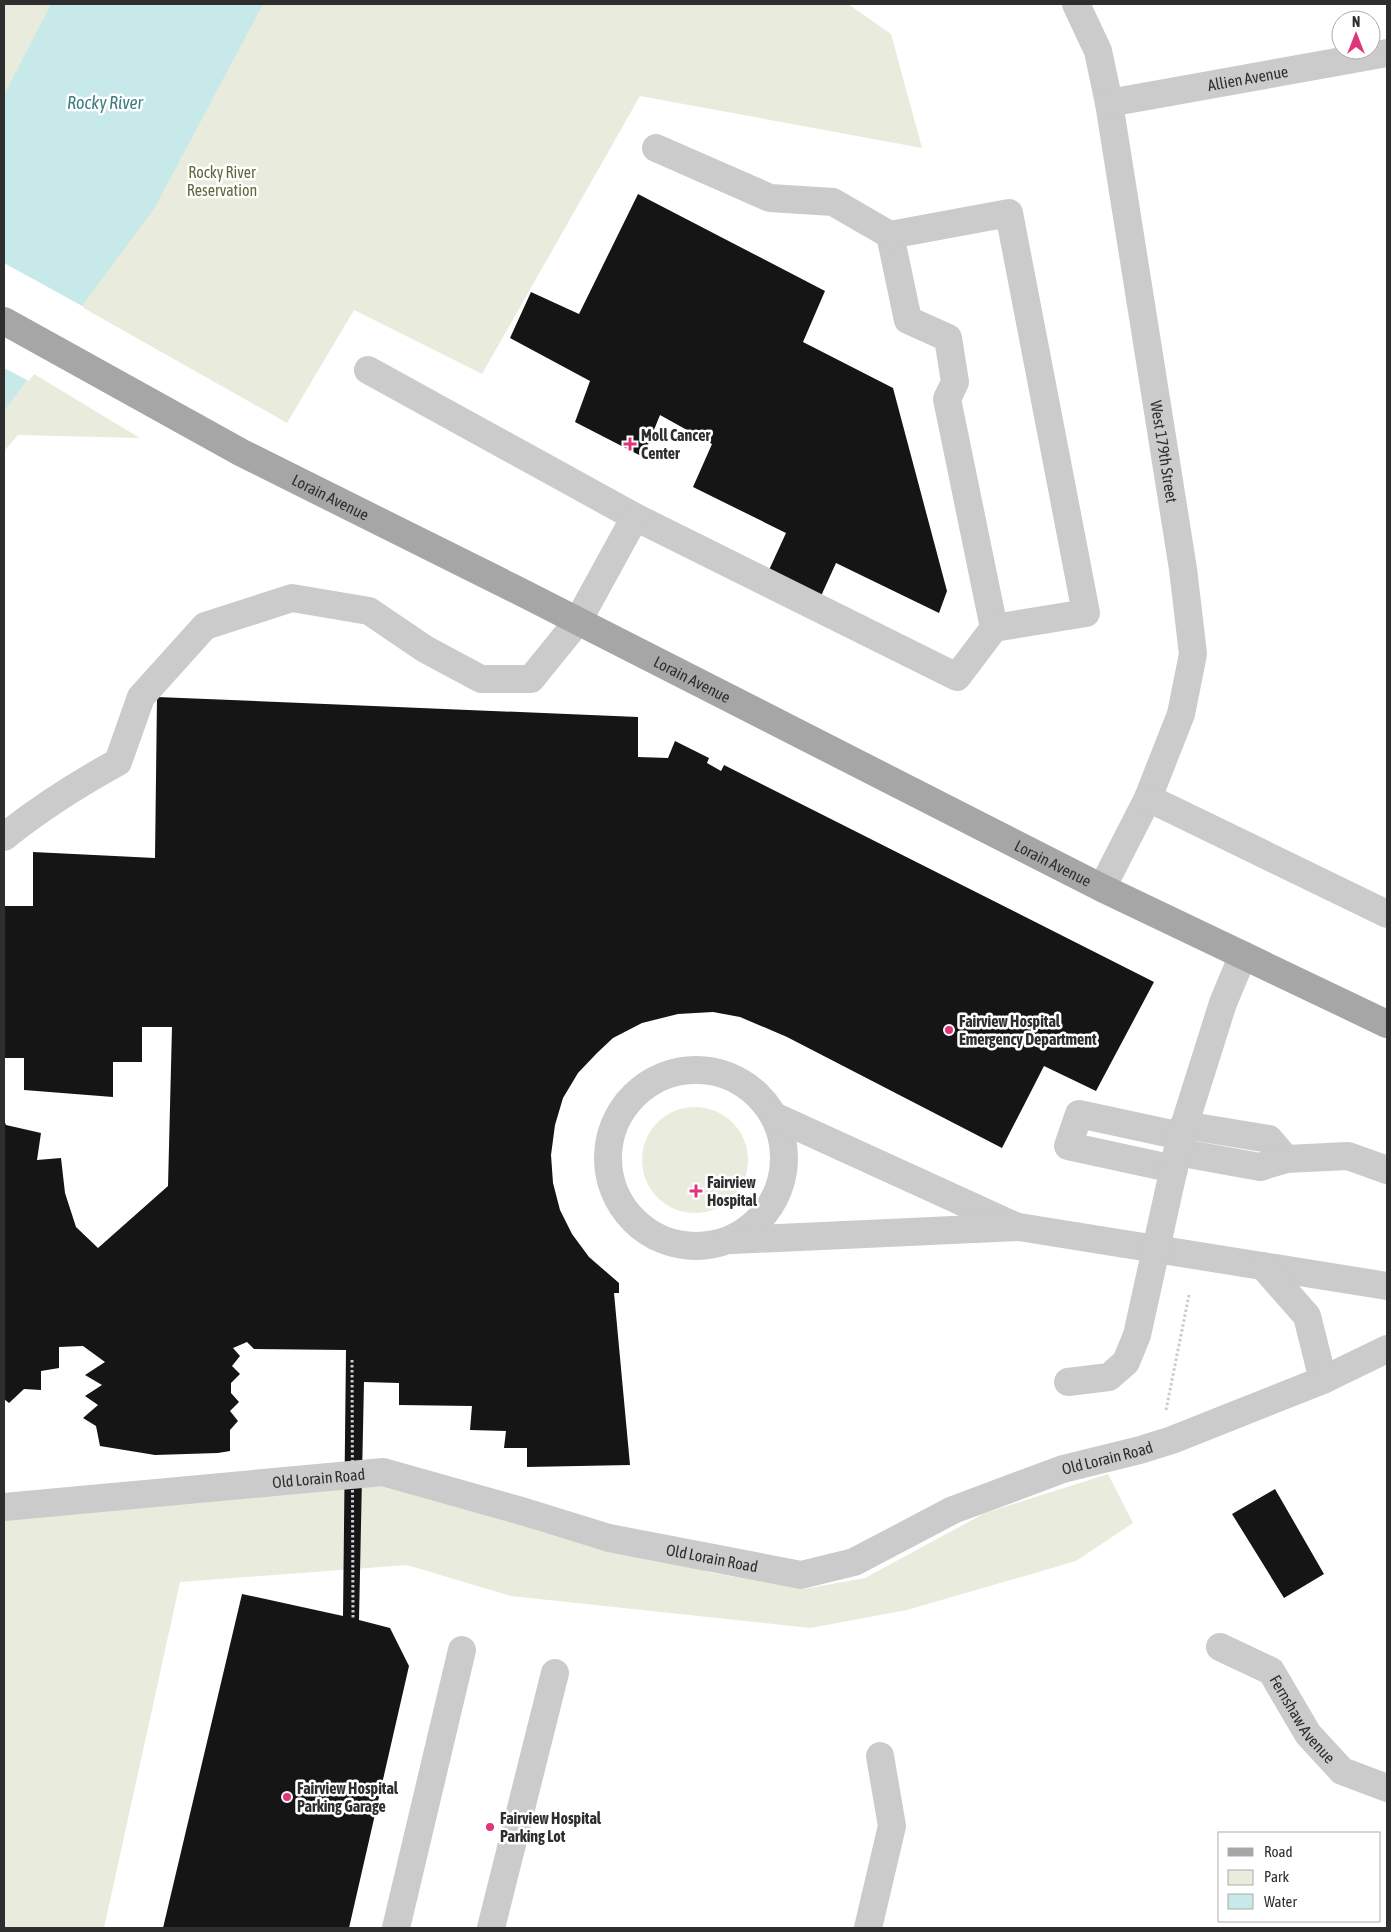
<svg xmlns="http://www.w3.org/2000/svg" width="1391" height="1932" font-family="'Asap Condensed',sans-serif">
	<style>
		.green { fill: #e9ebdc }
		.water { fill: #c8e9ea }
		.pier { fill: #fff }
		.building { fill: #151515 }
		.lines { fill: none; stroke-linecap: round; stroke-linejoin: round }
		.path { stroke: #cbcbcb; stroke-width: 3; stroke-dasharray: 2.5 2.5; stroke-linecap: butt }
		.minor { stroke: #cbcbcb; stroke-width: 28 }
		.major { stroke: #a6a6a6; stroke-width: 28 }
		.path-bridge { stroke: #cbcbcb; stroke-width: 3; stroke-dasharray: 2.5 2.5; stroke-linecap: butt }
		.poi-dot { fill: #df357d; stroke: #fff; stroke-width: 2 }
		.labels { text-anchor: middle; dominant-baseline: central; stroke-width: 5; stroke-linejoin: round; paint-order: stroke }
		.street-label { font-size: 16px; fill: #2e2e2e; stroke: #fff }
		.park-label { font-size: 16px; fill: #60683d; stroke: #fff }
		.poi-label { font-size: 16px; font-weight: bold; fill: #2e2e2e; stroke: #fff; text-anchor: start }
		.water-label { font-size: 18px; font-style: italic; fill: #3a7e81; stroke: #fff }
	</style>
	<rect width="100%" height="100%" fill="#fff"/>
	<!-- green -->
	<path class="green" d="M4,4h844l43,30 31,114 -282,-52 -158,278 -128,-64 -67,113 -283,-160z
		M4,356l136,82 -122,-3 -14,16z
		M642 1160a53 53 0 1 1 106 0a53 53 0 1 1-106 0Z
		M376,1467l137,49 200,57 91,16 61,-11 120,-65 123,-39 25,49 -57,38 -169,49 -97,18 -299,-32 -104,-31 -227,17 -76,346h-100v-420z"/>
	<!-- water -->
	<path class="water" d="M51,4h212l-109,205 -150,202v-316z"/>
	<!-- pier -->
	<path class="pier" d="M4,263l80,44 -55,74 -25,-13z"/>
	<!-- building -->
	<path class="building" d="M638,194l187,97 -22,51 90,46 54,203 -8,22 -103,-50 -15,33 -52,-26 17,-37 -93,-46 19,-43 -52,-29 -17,42 -68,-35 15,-41 -80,-43 21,-46 48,22z
		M157,697l481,20v40l30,1 7,-17 34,17 -2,5 14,8 3,-6 430,217 -58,109 -52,-25 -42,82 -215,-111 -47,-20 -27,-5 -35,2 -36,9 -29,15 -16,15 -19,20 -15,25 -8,27 -4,30 2,28 7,27 12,24 17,23 30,26v10h-5l16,172 -103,2v-19h-23l2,-17 -36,-1 2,-24 -73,-1v-22l-35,-1 -5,238 31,8 19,38 -60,262h-186l79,-334 101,22 3,-266 -92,-1 -7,-7 -14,6 7,8 -8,10 8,8 -9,9v10l8,9 -9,9 8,10 -8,9v21l-12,2 -63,2 -55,-9 -4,-20 -13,-8 15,-13 -13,-9 17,-11 -17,-10 20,-13 -22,-16 -24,1v21l-18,3v19l-17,-1 -15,14 -5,-4v-279l2,5 35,8 -4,27 24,-2 4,35 11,34 22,21 70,-62 4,-159h-30v35h-29v35l-89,-7v-32h-20v-152h29v-54l122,6z
		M1275,1489l49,85 -40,24 -52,-84z"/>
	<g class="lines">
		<!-- path -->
		<path class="path" d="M1166,1410l23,-115"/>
		<!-- minor -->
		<g class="minor">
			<path id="s1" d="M1076,4l22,47 11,52 74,466 10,85 -12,60 -33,84 -46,90"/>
			<path id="s2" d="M1109,103l278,-50"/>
			<path d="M890,235l18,85 40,18 7,44 -8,17 47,229"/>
			<path d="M368,370l267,147 322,160 37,-49 92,-15 -77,-400 -119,22 -57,-33 -63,-4 -114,-50"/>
			<path d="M1148,798l239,116"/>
			<path d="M4,837c36,-29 74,-53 114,-75l23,-65 64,-71 87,-28 77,13 56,38 56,30h50l47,-58 57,-104"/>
			<circle cx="696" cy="1158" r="88"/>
			<path d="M774,1116l241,110"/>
			<path d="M1184,1125l85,14 17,20"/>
			<path d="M1177,1152l83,15 26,-8 62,-3 39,14"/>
			<path d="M1174,1169l-106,-23 11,-32 102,22"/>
			<path d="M732,1240l287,-13 368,59"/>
			<path d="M1263,1266l44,50 16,64"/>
			<path d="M1068,1382l41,-5 17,-15 11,-27 44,-199 42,-133 20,-48"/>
			<path id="s3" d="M4,1507l379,-35 142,40 84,26 192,37 53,-13 99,-52 110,-41 77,-19 32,-10 151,-60 64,-31"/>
			<path id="s4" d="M1220,1647l51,24 37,63 34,37 45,17"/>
			<path d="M396,1928l66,-278"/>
			<path d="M491,1928l64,-255"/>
			<path d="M868,1928l24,-102 -12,-70"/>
		</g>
		<!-- major -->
		<path class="major" id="s5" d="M4,321l238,132 275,137 585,298 285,136"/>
		<!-- path-bridge -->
		<path class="path-bridge" d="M352,1360l1,258"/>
	</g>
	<!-- markers -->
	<g class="poi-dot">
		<path d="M627.5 436.5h5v5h5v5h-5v5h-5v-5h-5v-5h5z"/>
		<circle cx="949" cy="1030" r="5"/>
		<path d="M693.5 1183.5h5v5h5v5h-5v5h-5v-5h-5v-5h5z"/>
		<circle cx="287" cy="1797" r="5"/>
		<circle cx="490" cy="1827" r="5"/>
	</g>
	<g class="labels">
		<!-- street labels -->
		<g class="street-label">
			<text stroke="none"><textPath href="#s2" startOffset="141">Allien Avenue</textPath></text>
			<text stroke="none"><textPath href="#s1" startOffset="458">West 179th Street</textPath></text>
			<text stroke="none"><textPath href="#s5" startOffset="371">Lorain Avenue</textPath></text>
			<text stroke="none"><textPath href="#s5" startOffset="776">Lorain Avenue</textPath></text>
			<text stroke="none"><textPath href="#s5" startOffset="1181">Lorain Avenue</textPath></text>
			<text stroke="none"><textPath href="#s3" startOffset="1141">Old Lorain Road</textPath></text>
			<text stroke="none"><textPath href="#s3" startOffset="316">Old Lorain Road</textPath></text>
			<text stroke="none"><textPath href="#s3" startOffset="721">Old Lorain Road</textPath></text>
			<text stroke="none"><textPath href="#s4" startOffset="114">Fernshaw Avenue</textPath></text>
		</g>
		<!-- park labels -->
		<g class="park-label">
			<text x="222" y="172">Rocky River<tspan x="222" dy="18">Reservation</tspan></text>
		</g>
		<!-- poi labels -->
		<g class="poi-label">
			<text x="641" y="435">Moll Cancer<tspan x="641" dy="18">Center</tspan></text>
			<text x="959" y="1021">Fairview Hospital<tspan x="959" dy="18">Emergency Department</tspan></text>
			<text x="707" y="1182">Fairview<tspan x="707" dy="18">Hospital</tspan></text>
			<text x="297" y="1788">Fairview Hospital<tspan x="297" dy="18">Parking Garage</tspan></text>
			<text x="500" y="1818">Fairview Hospital<tspan x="500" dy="18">Parking Lot</tspan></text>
		</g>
		<!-- water labels -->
		<g class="water-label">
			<text x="105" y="102">Rocky River</text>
		</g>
	</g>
	<!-- border -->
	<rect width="1391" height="1932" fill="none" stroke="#2e2e2e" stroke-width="10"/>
	<!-- legend -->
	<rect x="1218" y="1832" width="162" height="90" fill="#ffffff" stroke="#ababab"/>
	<rect x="1228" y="1848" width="25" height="8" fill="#a6a6a6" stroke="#ababab"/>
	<text x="1264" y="1857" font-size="15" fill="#2e2e2e">Road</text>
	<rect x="1228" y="1870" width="25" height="15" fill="#e9ebdc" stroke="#ababab"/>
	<text x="1264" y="1882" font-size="15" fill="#2e2e2e">Park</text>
	<rect x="1228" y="1894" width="25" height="15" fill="#c8e9ea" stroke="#ababab"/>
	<text x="1264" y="1907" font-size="15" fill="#2e2e2e">Water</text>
	<!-- north arrow -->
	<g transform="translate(1356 35)"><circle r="24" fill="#ffffff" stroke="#ababab"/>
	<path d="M0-4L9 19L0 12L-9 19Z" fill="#df357d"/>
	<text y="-8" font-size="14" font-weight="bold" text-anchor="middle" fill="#2e2e2e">N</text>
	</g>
</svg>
